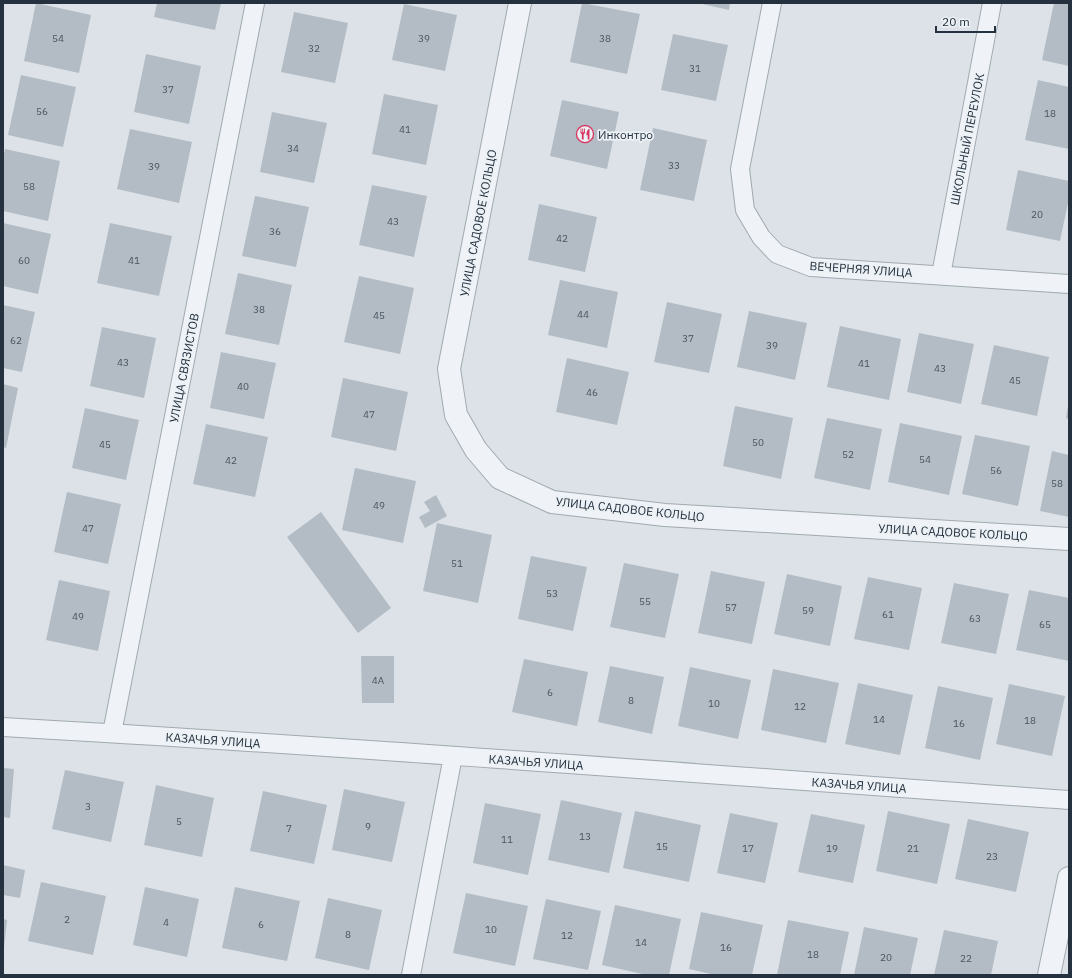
<svg xmlns="http://www.w3.org/2000/svg" width="1072" height="978" font-family="'IBM Plex Sans',sans-serif">
	<style>
		.building { fill: #b3bcc4 }
		.lines { fill: none; stroke-linecap: round; stroke-linejoin: round }
		.minor-casing { stroke: #a1a9b1; stroke-width: 20 }
		.tertiary-casing { stroke: #a1a9b1; stroke-width: 24 }
		.minor { stroke: #eff2f6; stroke-width: 18 }
		.tertiary { stroke: #eff2f6; stroke-width: 22 }
		.labels { text-anchor: middle; dominant-baseline: central; stroke-width: 3.5; stroke-linejoin: round; paint-order: stroke }
		.number-label { font-size: 10px; fill: #485460 }
		.poi-label { font-size: 12px; fill: #25313f; stroke: #ecf1f5; text-anchor: start }
		.street-label { font-size: 12px; fill: #25313f; stroke: #ecf1f5 }
	</style>
	<rect width="100%" height="100%" fill="#dce2e7"/>
	<!-- building -->
	<path class="building" d="M36,3l55,12 -12,58 -55,-12z
		M157,3h64l-6,27 -61,-13z
		M582,3l58,11 -13,60 -57,-12z
		M698,3h32l-1,7z
		M1054,3h15v63l-27,-6z
		M404,4l53,11 -12,56 -53,-11z
		M294,12l54,11 -13,60 -54,-11z
		M673,34l55,11 -12,56 -55,-11z
		M146,54l55,12 -12,58 -55,-12z
		M21,75l55,12 -13,60 -55,-12z
		M1038,80l31,7v62l-44,-9z
		M384,94l54,11 -12,60 -54,-11z
		M562,100l57,12 -12,57 -57,-13z
		M272,112l55,11 -13,60 -54,-11z
		M653,128l54,12 -13,61 -54,-11z
		M130,129l62,13 -13,61 -62,-14z
		M5,149l55,12 -12,60 -45,-10v-52z
		M1018,170l51,11v17l-9,43 -54,-11z
		M372,185l55,11 -13,61 -55,-12z
		M255,196l54,11 -13,60 -54,-11z
		M539,204l58,13 -12,55 -57,-12z
		M3,223l48,11 -13,60 -35,-8z
		M110,223l62,13 -13,60 -62,-13z
		M238,273l54,12 -13,60 -54,-11z
		M359,276l55,12 -14,66 -56,-12z
		M560,280l58,12 -11,56 -59,-13z
		M667,302l55,12 -13,59 -55,-11z
		M3,305l32,7 -13,60 -19,-4z
		M749,311l58,12 -12,57 -58,-13z
		M840,326l61,13 -12,61 -62,-13z
		M102,327l54,11 -12,60 -54,-12z
		M919,333l55,11 -13,60 -54,-12z
		M994,345l55,12 -12,59 -56,-12z
		M221,352l55,11 -12,56 -54,-11z
		M567,358l62,14 -12,53 -61,-13z
		M343,378l65,14 -12,59 -65,-14z
		M3,384l15,4 -12,60 -3,-1z
		M735,406l58,12 -12,61 -58,-13z
		M1068,406h1v13l-3,-1z
		M85,408l54,12 -13,60 -54,-12z
		M827,418l55,11 -12,61 -56,-12z
		M900,423l62,13 -13,59 -61,-13z
		M206,424l62,13 -13,60 -62,-13z
		M975,435l55,11 -12,60 -56,-12z
		M1052,451l17,4v62l-29,-6z
		M355,468l61,13 -13,62 -61,-13z
		M67,492l54,12 -13,60 -54,-12z
		M436,495l11,21 -22,12 -6,-11 11,-6 -6,-9z
		M321,512l70,96 -33,25 -71,-96z
		M437,523l55,12 -14,68 -55,-12z
		M531,556l56,11 -14,64 -55,-12z
		M624,563l55,11 -14,64 -55,-11z
		M711,571l54,11 -13,62 -54,-11z
		M787,574l55,12 -12,60 -56,-12z
		M868,577l54,11 -13,62 -55,-11z
		M59,580l51,11 -12,60 -52,-11z
		M954,583l55,11 -13,60 -55,-11z
		M1029,590l40,8v63l-53,-11z
		M361,656h33v47h-32z
		M524,659l64,13 -11,54 -65,-14z
		M610,666l54,11 -12,57 -54,-12z
		M690,667l61,13 -13,59 -60,-13z
		M773,669l66,14 -13,60 -65,-13z
		M858,683l55,12 -13,60 -55,-11z
		M1009,684l56,12 -13,60 -56,-12z
		M938,686l55,12 -13,62 -55,-12z
		M3,768l11,1 -4,49 -7,-1z
		M65,770l59,12 -13,60 -59,-13z
		M156,785l58,13 -12,59 -58,-12z
		M344,789l61,13 -13,60 -60,-12z
		M263,791l64,14 -13,59 -64,-13z
		M561,800l61,13 -13,60 -61,-13z
		M485,803l56,11 -13,61 -55,-12z
		M635,811l66,14 -12,57 -66,-14z
		M888,811l62,13 -13,60 -61,-13z
		M730,813l48,10 -13,60 -48,-10z
		M811,814l54,11 -12,58 -55,-11z
		M968,819l61,13 -13,60 -61,-13z
		M3,865l22,5 -5,28 -17,-3z
		M41,882l65,14 -13,59 -65,-14z
		M145,887l54,12 -12,58 -54,-12z
		M235,887l65,14 -13,60 -65,-13z
		M466,893l62,13 -13,60 -62,-13z
		M328,898l54,12 -13,60 -54,-12z
		M546,899l55,12 -13,59 -55,-11z
		M615,905l66,14 -12,56h-22l-45,-10z
		M701,912l62,13 -11,50h-37l-26,-6z
		M3,919l4,1 -3,28h-1z
		M788,920l61,12 -9,43h-63z
		M864,927l54,11 -8,37h-56z
		M944,930l54,11 -7,34h-57z"/>
	<g class="lines">
		<!-- minor casing -->
		<g class="minor-casing">
			<path id="minor" d="M772,3l-32,166 5,41 16,27 16,17 34,13 258,17
				M941,275l51,-272
				M3,727c356,20 711,48 1066,73
				M112,733l143,-730
				M411,975l42,-219"/>
		</g>
		<!-- tertiary casing -->
		<g class="tertiary-casing">
			<path id="tertiary" d="M520,3l-71,366 7,46 20,35 24,28 52,24 113,13 404,24
				M1049,975l20,-97"/>
		</g>
		<!-- minor -->
		<use href="#minor" class="minor"/>
		<!-- tertiary -->
		<use href="#tertiary" class="tertiary"/>
	</g>
	<!-- icons -->
	<defs>
		<g id="restaurant-ring" transform="scale(0.9)"><circle r="9.5" fill="#ecf1f5" stroke="#d63862" stroke-width="1.5"/><path d="M-5-6h1v4h1v-4h1v4h1v-4h1v5L-1.5 .5V6h-2V.5L-5-1ZM5-6V6H3V1.5H1.5Q1.5-4 5-6Z" fill="#d63862"/></g>
	</defs>
	<g fill-rule="evenodd">
		<use href="#restaurant-ring" x="585" y="134"/>
	</g>
	<g class="labels">
		<!-- number labels -->
		<g class="number-label">
			<text x="58" y="38">54</text>
			<text x="424" y="38">39</text>
			<text x="605" y="38">38</text>
			<text x="314" y="48">32</text>
			<text x="695" y="68">31</text>
			<text x="168" y="89">37</text>
			<text x="42" y="111">56</text>
			<text x="1050" y="113">18</text>
			<text x="405" y="129">41</text>
			<text x="293" y="148">34</text>
			<text x="674" y="165">33</text>
			<text x="154" y="166">39</text>
			<text x="29" y="186">58</text>
			<text x="1037" y="214">20</text>
			<text x="393" y="221">43</text>
			<text x="275" y="231">36</text>
			<text x="562" y="238">42</text>
			<text x="24" y="260">60</text>
			<text x="134" y="260">41</text>
			<text x="259" y="309">38</text>
			<text x="583" y="314">44</text>
			<text x="379" y="315">45</text>
			<text x="688" y="338">37</text>
			<text x="16" y="340">62</text>
			<text x="772" y="345">39</text>
			<text x="123" y="362">43</text>
			<text x="864" y="363">41</text>
			<text x="940" y="368">43</text>
			<text x="1015" y="380">45</text>
			<text x="243" y="386">40</text>
			<text x="592" y="392">46</text>
			<text x="369" y="414">47</text>
			<text x="758" y="442">50</text>
			<text x="105" y="444">45</text>
			<text x="848" y="454">52</text>
			<text x="925" y="459">54</text>
			<text x="231" y="460">42</text>
			<text x="996" y="470">56</text>
			<text x="1057" y="483">58</text>
			<text x="379" y="505">49</text>
			<text x="88" y="528">47</text>
			<text x="457" y="563">51</text>
			<text x="552" y="593">53</text>
			<text x="645" y="601">55</text>
			<text x="731" y="607">57</text>
			<text x="808" y="610">59</text>
			<text x="888" y="614">61</text>
			<text x="78" y="616">49</text>
			<text x="975" y="618">63</text>
			<text x="1045" y="624">65</text>
			<text x="378" y="680">4А</text>
			<text x="550" y="692">6</text>
			<text x="631" y="700">8</text>
			<text x="714" y="703">10</text>
			<text x="800" y="706">12</text>
			<text x="879" y="719">14</text>
			<text x="1030" y="720">18</text>
			<text x="959" y="723">16</text>
			<text x="88" y="806">3</text>
			<text x="179" y="821">5</text>
			<text x="368" y="826">9</text>
			<text x="289" y="828">7</text>
			<text x="585" y="836">13</text>
			<text x="507" y="839">11</text>
			<text x="662" y="846">15</text>
			<text x="748" y="848">17</text>
			<text x="832" y="848">19</text>
			<text x="913" y="848">21</text>
			<text x="992" y="856">23</text>
			<text x="67" y="919">2</text>
			<text x="166" y="922">4</text>
			<text x="261" y="924">6</text>
			<text x="491" y="929">10</text>
			<text x="348" y="934">8</text>
			<text x="567" y="935">12</text>
			<text x="641" y="942">14</text>
			<text x="726" y="947">16</text>
			<text x="813" y="954">18</text>
			<text x="886" y="957">20</text>
			<text x="966" y="958">22</text>
		</g>
		<!-- poi labels -->
		<g class="poi-label">
			<text x="598" y="134">Инконтро</text>
		</g>
		<!-- street labels -->
		<g class="street-label">
			<text transform="translate(967 139) rotate(-79)">ШКОЛЬНЫЙ ПЕРЕУЛОК</text>
			<text transform="translate(478 223) rotate(-79)">УЛИЦА САДОВОЕ КОЛЬЦО</text>
			<text transform="translate(861 269) rotate(4)">ВЕЧЕРНЯЯ УЛИЦА</text>
			<text transform="translate(184 368) rotate(-79)">УЛИЦА СВЯЗИСТОВ</text>
			<text transform="translate(630 509) rotate(6)">УЛИЦА САДОВОЕ КОЛЬЦО</text>
			<text transform="translate(953 532) rotate(3)">УЛИЦА САДОВОЕ КОЛЬЦО</text>
			<text transform="translate(213 740) rotate(4)">КАЗАЧЬЯ УЛИЦА</text>
			<text transform="translate(536 762) rotate(4)">КАЗАЧЬЯ УЛИЦА</text>
			<text transform="translate(859 785) rotate(4)">КАЗАЧЬЯ УЛИЦА</text>
		</g>
	</g>
	<!-- border -->
	<rect width="1072" height="978" fill="none" stroke="#25313f" stroke-width="8"/>
	<!-- scale -->
	<path d="M936 26v6h59v-6" fill="none" stroke="#25313f" stroke-width="2"/>
	<text x="942" y="26" font-size="12" fill="#25313f" stroke="#ecf1f5" stroke-width="3" paint-order="stroke">20 m</text>
</svg>
